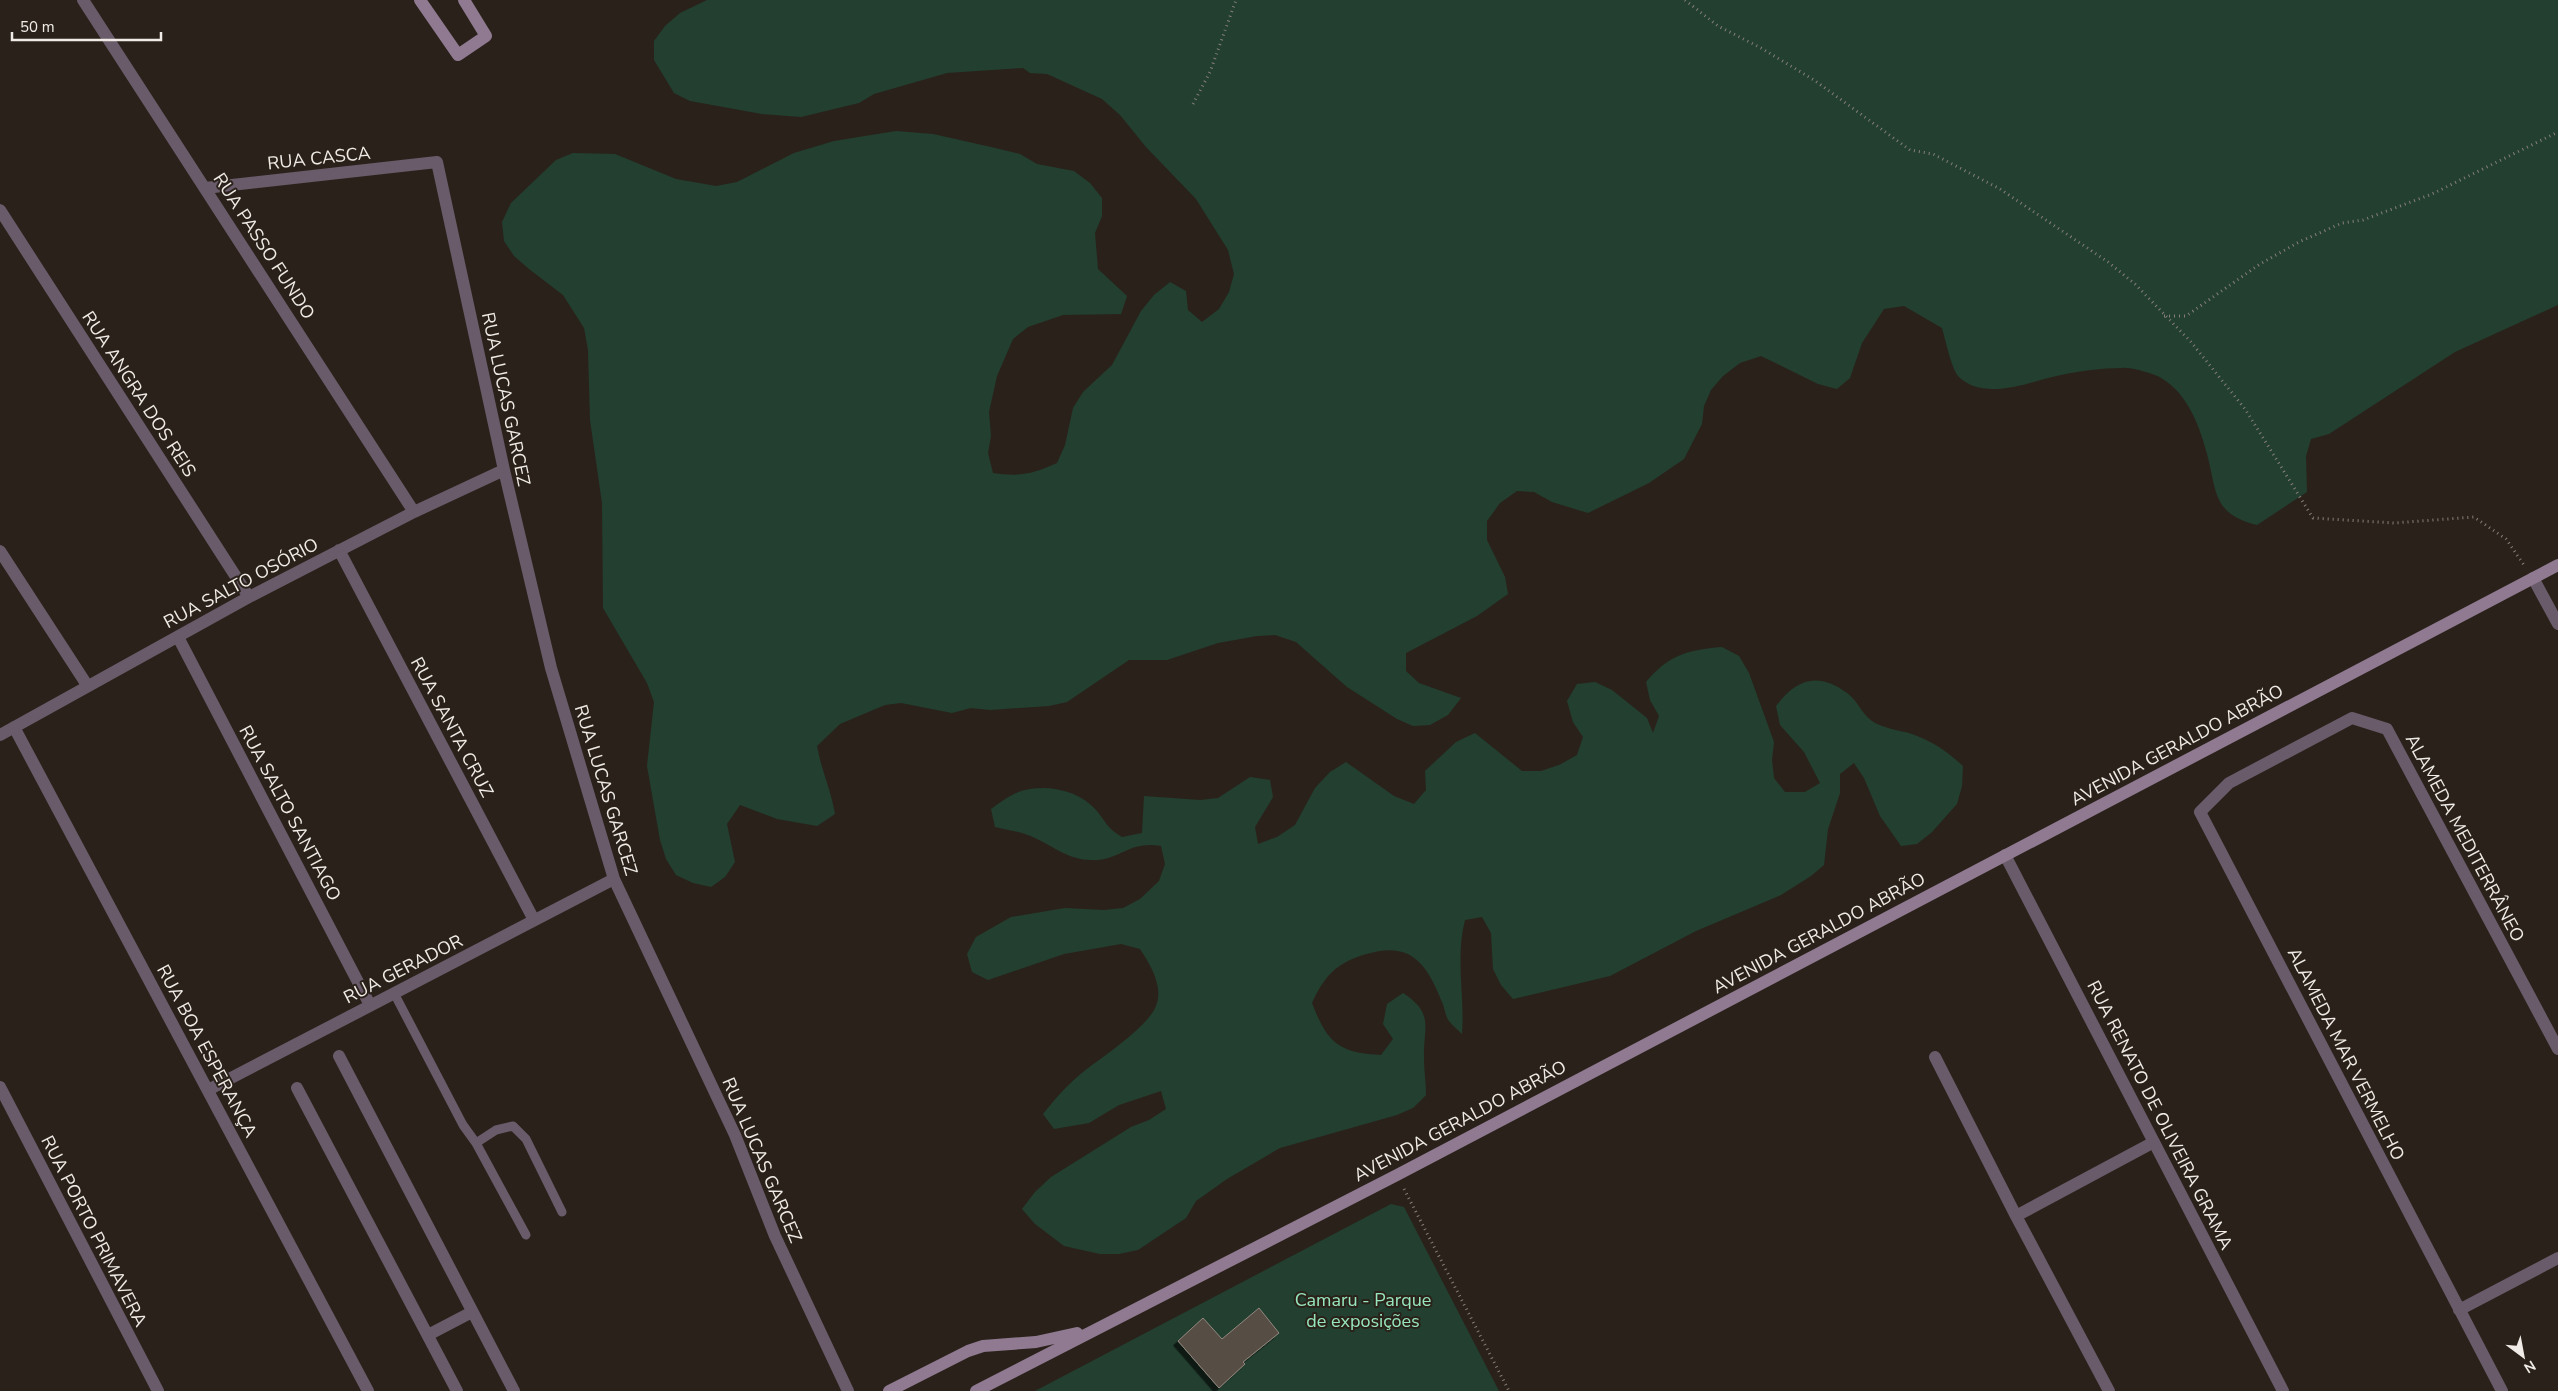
<svg xmlns="http://www.w3.org/2000/svg" width="2558" height="1391" font-family="'Nunito Sans',sans-serif">
	<style>
		.green { fill: #223f30 }
		.building { fill: #574d45; stroke: #92887f; filter: url(#shadow) }
		.lines { fill: none; stroke-linecap: round; stroke-linejoin: round }
		.path { stroke: #867f79; stroke-width: 3; stroke-dasharray: 1 4; stroke-linecap: butt }
		.lane { stroke: #695b6a; stroke-width: 9 }
		.street { stroke: #695b6a; stroke-width: 12 }
		.secondary { stroke: #907a92; stroke-width: 12 }
		.labels { text-anchor: middle; dominant-baseline: central; stroke-width: 4; stroke-linejoin: round; paint-order: stroke }
		.street-label { font-size: 18px; fill: #f0ebe6; stroke: #2a221a }
		.park-label { font-size: 18px; fill: #97e6bc; stroke: #2a221a }
	</style>
	<defs>
		<filter id="shadow"><feDropShadow dx="-4.5" dy="4.5" stdDeviation="0" flood-color="#0009"/></filter>
	</defs>
	<rect width="100%" height="100%" fill="#2a221a"/>
	<!-- green -->
	<path class="green" d="M707,0h1851v305l-103,47 -126,82 -18,5 -5,17 1,36 -50,33c-45,-11 -40,-34 -50,-71 -6,-22 -13,-43 -28,-61 -6,-7 -16,-15 -24,-18 -10,-3 -23,-8 -34,-7 -19,0 -41,3 -60,7 -30,6 -76,27 -102,2 -7,-6 -14,-39 -17,-49l-38,-22 -20,3 -22,34 -12,35 -13,11 -19,-5 -57,-28 -21,7 -17,13 -12,14 -7,16 -2,18 -18,35 -35,24 -61,30 -36,-11 -18,-10 -17,-1 -17,12 -13,18v19l18,37 3,17 -31,22 -71,37v18l13,12 42,15 -13,17 -18,10 -17,1 -16,-7 -50,-32 -51,-45 -21,-7 -18,1 -39,7 -51,17h-38l-62,42 -18,4 -59,4 -19,-2 -19,5 -51,-10 -16,2 -45,19 -23,22c4,23 14,44 18,68l-18,12 -40,-7 -37,-14 -13,19 8,38 -10,15 -14,10 -18,-4 -17,-8 -10,-16 -6,-19 -13,-74 7,-64 -7,-19 -44,-75 -1,-105 -12,-83 -2,-70 -4,-22 -21,-33 -34,-26 -15,-13 -10,-15 -2,-19 9,-19 45,-43 17,-7 42,1 61,25 40,7 21,-4 57,-29 40,-12 62,-10 37,3 58,13 29,7 17,10 37,7 16,12 12,15v18l-7,17 3,36 29,27 -6,18 -58,1 -35,12 -15,12 -16,37 -8,36 2,24 -3,17 5,20c26,4 40,1 64,-10l8,-18 8,-37 10,-16 29,-27 29,-54 13,-16 16,-13 16,9 2,19 14,12 17,-13 10,-17 5,-18 -6,-24 -32,-51 -50,-52 -26,-32 -18,-16 -55,-25 -17,-1 -7,-5 -76,5 -73,21 -15,9 -58,14 -39,-3 -72,-13 -16,-8 -20,-33v-19l11,-15 15,-13z
		M1722,647l17,9 10,17 25,69 -2,18 2,18 11,14h20l15,-9 -16,-31 -24,-27 -4,-19c20,-26 41,-35 71,-13 10,7 15,21 25,28 12,8 27,9 40,13 20,7 36,18 51,32l-1,20 -5,18 -25,28 -15,12 -16,2 -21,-30 -16,-38 -10,-15 -14,11v19l-12,36 -4,36 -13,11 -30,19 -85,36 -86,45 -97,23 -12,-14 -8,-16 -2,-36 -9,-16 -17,3c-10,38 0,76 -3,114 -4,-4 -10,-9 -13,-13 -4,-5 -4,-13 -7,-19 -16,-41 -33,-62 -79,-47 -28,9 -39,22 -51,48 15,39 26,50 69,52l12,-16 -10,-15 4,-20 16,-11c32,21 20,34 21,66 0,12 2,24 2,36l-13,13 -16,7 -117,33 -53,31 -31,22 -10,17 -48,32 -19,4h-19l-36,-8 -29,-22 -13,-15 13,-17 16,-15 80,-50 18,-7 17,-11 -5,-18 -42,14 -30,18 -35,6 -11,-15c12,-15 24,-29 40,-42 19,-15 64,-44 73,-66 8,-19 -6,-42 -16,-57l-19,-5 -57,10 -76,26 -16,-8 -5,-18 9,-17 35,-20 54,-9 39,2 19,-2 17,-9 19,-18 6,-17 -4,-18c-33,-6 -40,15 -70,14 -21,0 -37,-13 -56,-22 -12,-6 -27,-8 -40,-11l-4,-18c10,-7 21,-16 34,-19 24,-6 55,1 71,20 11,13 10,17 26,27l20,-4 2,-37 56,4 18,-2 32,-21 20,3 3,17 -18,30 3,17 19,-7 18,-12 20,-37 15,-16 16,-10 48,34 20,8 12,-14 -1,-19 31,-29 19,-9 47,38h19l18,-6 18,-10 6,-18 -10,-15 -6,-21 10,-17 18,-2 17,8 35,28 6,15 6,-17 -9,-16 -4,-18c23,-27 41,-32 76,-35z
		M1391,1204l13,3 95,184h-464z"/>
	<!-- building -->
	<path class="building" d="M1259,1308l20,25 -36,29 2,2 -26,24 -41,-47 25,-23 19,21z"/>
	<g class="lines">
		<!-- path -->
		<path class="path" d="M1685,0l33,26 43,22 53,32 96,70 23,4 67,35 108,73 27,22 56,58 54,67 68,109 81,5 80,-6 32,22 18,26
			M1193,104l17,-32 26,-72
			M2164,316h22l74,-52 39,-22 43,-19 21,-3 69,-26 126,-62
			M1404,1189l105,202"/>
		<!-- lane -->
		<path class="lane" d="M394,993l69,132 13,18 20,-13 17,-4 13,13 36,73
			M476,1143l50,92"/>
		<!-- street -->
		<path class="street" d="M83,0l331,512
			M205,188l232,-26 67,308 47,198 63,211 121,256 40,101 73,155
			M0,210l249,387
			M339,550l195,370
			M0,551l87,134
			M2533,578l25,46
			M178,637l192,368
			M14,727l354,664
			M0,735l249,-138 165,-85 90,-42
			M2005,855l278,536
			M339,1056l175,335
			M1935,1057l81,159
			M0,1087l158,304
			M297,1088l160,303
			M208,1090l406,-211
			M2459,1310l99,-52
			M428,1335l44,-23
			M2109,1391l-93,-175 138,-74
			M2502,1391l-302,-579 29,-29 123,-65 35,11 171,320"/>
		<!-- secondary -->
		<path class="secondary" d="M420,0l38,55 28,-19 -22,-36
			M889,1391l79,-40 15,-5 53,-4 41,-9
			M976,1391l421,-216 1161,-610"/>
	</g>
	<g class="labels">
		<!-- street labels -->
		<g class="street-label">
			<text transform="translate(319 158) rotate(-6)">RUA CASCA</text>
			<text transform="translate(264 246) rotate(57)">RUA PASSO FUNDO</text>
			<text transform="translate(139 394) rotate(57)">RUA ANGRA DOS REIS</text>
			<text transform="translate(506 399) rotate(78)">RUA LUCAS GARCEZ</text>
			<text transform="translate(241 583) rotate(-28)">RUA SALTO OSÓRIO</text>
			<text transform="translate(452 727) rotate(62)">RUA SANTA CRUZ</text>
			<text transform="translate(2177 745) rotate(-28)">AVENIDA GERALDO ABRÃO</text>
			<text transform="translate(606 790) rotate(73)">RUA LUCAS GARCEZ</text>
			<text transform="translate(290 813) rotate(62)">RUA SALTO SANTIAGO</text>
			<text transform="translate(2465 838) rotate(62)">ALAMEDA MEDITERRÂNEO</text>
			<text transform="translate(1819 933) rotate(-28)">AVENIDA GERALDO ABRÃO</text>
			<text transform="translate(403 969) rotate(-27)">RUA GERADOR</text>
			<text transform="translate(207 1051) rotate(62)">RUA BOA ESPERANÇA</text>
			<text transform="translate(2346 1054) rotate(63)">ALAMEDA MAR VERMELHO</text>
			<text transform="translate(2160 1115) rotate(63)">RUA RENATO DE OLIVEIRA GRAMA</text>
			<text transform="translate(1460 1121) rotate(-28)">AVENIDA GERALDO ABRÃO</text>
			<text transform="translate(762 1160) rotate(67)">RUA LUCAS GARCEZ</text>
			<text transform="translate(94 1231) rotate(63)">RUA PORTO PRIMAVERA</text>
		</g>
		<!-- park labels -->
		<g class="park-label">
			<text x="1363" y="1300">Camaru - Parque<tspan x="1363" dy="21">de exposições</tspan></text>
		</g>
	</g>
	<!-- north arrow -->
	<g transform="translate(2523 1356) rotate(148)" stroke="#2a221a" stroke-width="4" paint-order="stroke">
	<path d="M0-4L9 19L0 12L-9 19Z" fill="#f0ebe6"/>
	<text y="-8" font-size="14" font-weight="bold" text-anchor="middle" fill="#f0ebe6">N</text>
	</g>
	<!-- scale -->
	<path d="M12 32v8h149v-8" fill="none" stroke="#f0ebe6" stroke-width="2.5"/>
	<text x="20" y="32" font-size="15" fill="#f0ebe6" stroke="#2a221a" stroke-width="4" paint-order="stroke">50 m</text>
</svg>
